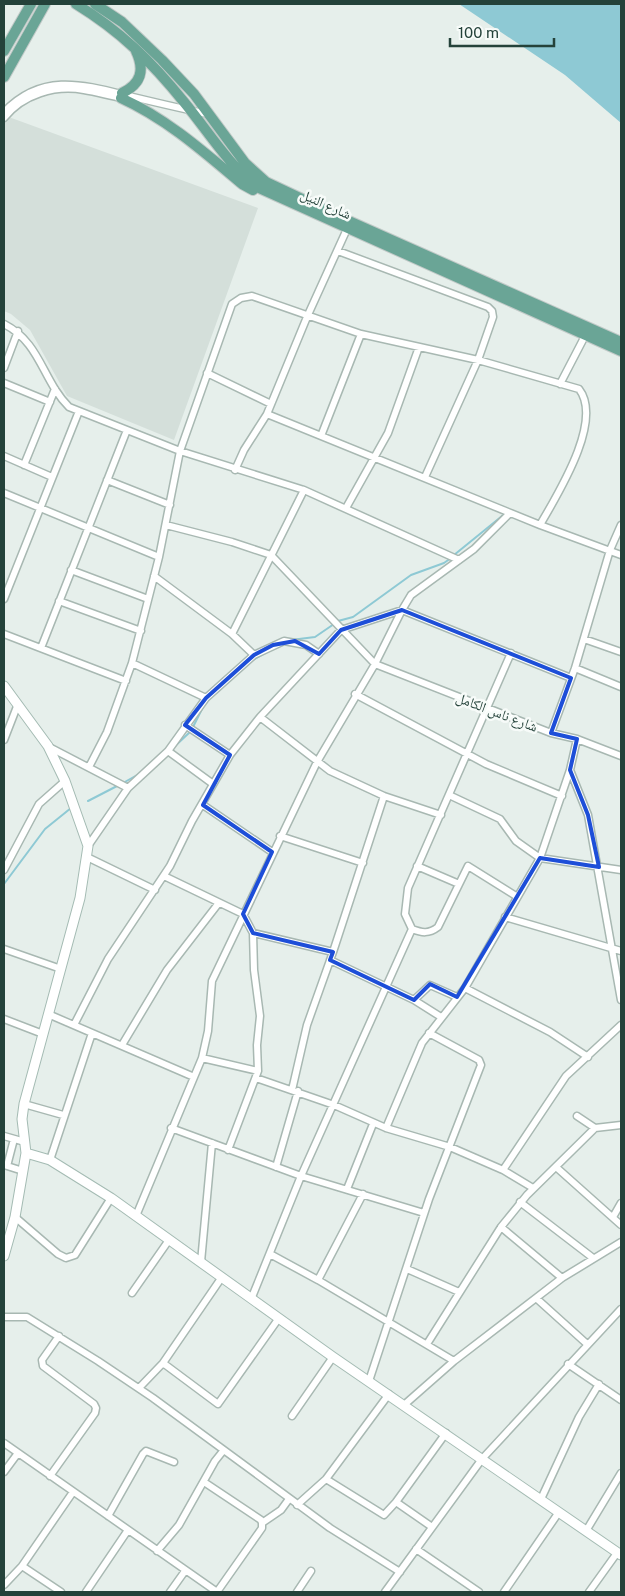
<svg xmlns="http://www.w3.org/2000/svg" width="625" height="1596" font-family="'Public Sans','Noto Naskh Arabic',sans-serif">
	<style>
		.built { fill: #d4dfda }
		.water { fill: #8ec9d4 }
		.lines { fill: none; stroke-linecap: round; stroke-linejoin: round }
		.stream { stroke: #8ec9d4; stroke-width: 2 }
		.street-casing { stroke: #a8b8b2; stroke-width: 9 }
		.secondary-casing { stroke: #a4bbb3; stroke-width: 11 }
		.primary-casing { stroke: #c2cac8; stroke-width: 12 }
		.street { stroke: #fff; stroke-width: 6 }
		.secondary { stroke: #fff; stroke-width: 9 }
		.primary { stroke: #6aa596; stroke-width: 10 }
		.marked { fill: none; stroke: #1d4ed8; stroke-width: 4; stroke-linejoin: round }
		.labels { text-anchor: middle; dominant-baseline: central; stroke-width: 5; stroke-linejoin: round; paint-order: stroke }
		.street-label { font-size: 14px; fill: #24423a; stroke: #f7fbf9 }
	</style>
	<rect width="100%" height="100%" fill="#e6efeb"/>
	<!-- built -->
	<path class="built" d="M6,116l252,92 -84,232 -107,-44 -37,-66 -19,-16 -7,-3v-190z"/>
	<!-- water -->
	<path class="water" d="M459,4h162v119l-56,-48z"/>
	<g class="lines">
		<!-- stream -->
		<path class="stream" d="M454,555l53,-43
			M338,621l15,-4 58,-42 33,-12 7,-5
			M291,640l24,-3 19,-13
			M251,661l16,-9
			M193,727l10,-20
			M174,747l16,-15
			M123,783l16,-9
			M88,801l31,-16
			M4,884l41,-55 26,-21"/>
		<!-- street casing -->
		<g class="street-casing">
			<path id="street" d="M4,112c39,-41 81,-27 129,-15 25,6 50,12 75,17
				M4,118c19,-24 51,-33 80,-28 13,2 26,6 38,8
				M338,251l150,56 4,4 1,6 -15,43 -53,117
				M4,324c37,19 38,56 65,83l111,44 124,39 155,70
				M4,368l14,-37
				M207,373l64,31
				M4,383l46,19
				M560,384l26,-50
				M267,414l273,111 81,30
				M321,436l40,-102
				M4,456l48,21
				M24,465l31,-76
				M235,470l9,-20 23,-36 40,-97 40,-88
				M107,480l63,25
				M4,493l155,64
				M346,508l42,-75 31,-86
				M166,525l66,17 39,13 104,109 176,69 26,6 44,17
				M71,570l77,29
				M154,576l78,58 22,21
				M4,599l75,-188
				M59,601l82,30
				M4,634l122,47
				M232,634l72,-144
				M584,639l37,13
				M41,648l86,-218
				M511,653l-103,235 -3,26 7,15c10,4 17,5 26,-2l30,-61 48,30
				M132,663l74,35
				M575,668l46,19
				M355,694l131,70 76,32
				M260,717l70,54 54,25 57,19
				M185,725l45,30
				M551,733l24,-65 35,-118 11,-25
				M4,740l14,-36
				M49,747l79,41
				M168,751l45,33
				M89,767l18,-35 25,-69 27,-106 21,-106 52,-147 9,-6 11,-2 109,38 117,26 101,29c25,32 -22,106 -39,136
				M570,770l18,45 33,185
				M449,795l51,24 16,22 24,17 81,12
				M203,805l69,47
				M280,836l83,27
				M88,846l40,-58 40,-37 38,-53 48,-43 30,-14 22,4 13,9
				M87,857l68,33
				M417,866l42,18
				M4,870l35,-66 26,-23
				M164,876l79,38 10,19 1,37 6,46 -3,29 1,26 -30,79
				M505,917l116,34
				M253,933l80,19
				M4,949l57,20
				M330,960l84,40 27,17
				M465,988l85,44 38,25
				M414,1000l16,-15 27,12
				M48,1014l146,63
				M4,1019l39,15
				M74,1025l34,-66 62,-93 22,-45 38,-66 30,-38 81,-87 61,-20 169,68
				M122,1045l45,-75 51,-66
				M202,1058l56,13
				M256,1078l78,27 52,23 64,19 53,23 30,18
				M292,1090l15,-65 26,-73 51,-156
				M24,1104l39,11
				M577,1116l18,12 26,-3
				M171,1128l130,48 123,37
				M386,1128l36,-85 43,-55 75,-130 30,-88 7,-31
				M4,1136l21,6
				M50,1160l42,-127
				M4,1165l19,6
				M7,1166l7,-27
				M276,1167l22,-76
				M556,1167l65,58
				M503,1170l63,-94 55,-51
				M347,1189l26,-65
				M520,1202l73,56
				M136,1216l66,-158 6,-27 4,-50 105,-219 58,-98 27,-54 9,-15 63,-46 36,-36
				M15,1217l43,37 8,4 9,-3 36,-57
				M613,1217l8,-14
				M501,1227l61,51
				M270,1254l48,26 136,81
				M201,1262l11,-119
				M407,1269l52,23
				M222,1277l-59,86 55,41 61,-86
				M318,1280l45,-86
				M132,1293l37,-53
				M252,1297l49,-121 111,-247
				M536,1298l51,46
				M4,1317h23l71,44 55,37 177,130 70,44
				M427,1344l74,-117 26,-32 68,-67
				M568,1364l53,36
				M369,1381l60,-182 52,-134 -2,-5 -50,-27
				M139,1388l24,-25
				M404,1405l50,-44 108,-83 59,-36
				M292,1416l41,-59
				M4,1443l213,149
				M4,1472l14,-19
				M50,1476l45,-63 1,-5 -2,-4 -51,-38 -1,-6 17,-24
				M326,1479l58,36 12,-13 50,-69
				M204,1482l57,38 1,3
				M541,1499l38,-82 20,-33
				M396,1502l36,25
				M297,1505l29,-26 63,-85
				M108,1516l35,-62 3,-3 28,11
				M586,1531l35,-58
				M416,1549l63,43
				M157,1551l22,-26 36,-64 8,-10
				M22,1566l39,26
				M4,1585l18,-19 51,-74
				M86,1592l42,-62
				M170,1592l15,-21
				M217,1592l45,-64v-5l19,-13 8,-11
				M297,1592l14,-21
				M385,1592l97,-133 139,-150
				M504,1592l55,-80
				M589,1592l28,-39"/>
		</g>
		<!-- secondary casing -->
		<g class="secondary-casing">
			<path id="secondary" d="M4,686l44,60 17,35 23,65 -8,52 -56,206 -2,15 4,34 -11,64 -11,39
				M26,1153l24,7 61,38 222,159 288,198"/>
		</g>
		<!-- primary casing -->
		<g class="primary-casing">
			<path id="primary" d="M76,4c44,27 75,57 108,98 24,29 44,63 75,86l362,163
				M95,4l27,18 40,38 32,34 51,69 21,19 85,40 270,120
				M4,51l27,-47
				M4,77l41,-73
				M122,93c19,-9 23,-23 14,-42
				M121,98c46,21 83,54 121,86l11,6"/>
		</g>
		<!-- street -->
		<use href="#street" class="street"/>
		<!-- secondary -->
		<use href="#secondary" class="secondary"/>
		<!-- primary -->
		<use href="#primary" class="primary"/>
	</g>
	<!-- marked area -->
	<path class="marked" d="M402,610l169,68 -20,55 26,6 -7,31 18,45 11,52 -59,-9 -83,139 -27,-13 -16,16 -84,-40 3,-8 -80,-19 -10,-19 29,-62 -69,-47 27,-50 -45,-30 21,-27 48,-43 19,-10 22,-4 24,13 22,-24z"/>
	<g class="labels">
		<!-- street labels -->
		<g class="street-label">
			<text transform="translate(326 204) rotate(24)">شارع النيل</text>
			<text transform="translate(497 712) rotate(21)">شارع ناس الكامل</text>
		</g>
	</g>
	<!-- border -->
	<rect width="625" height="1596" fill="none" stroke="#24423a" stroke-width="10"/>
	<!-- scale -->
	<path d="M450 38v8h104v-8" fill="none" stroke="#24423a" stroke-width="2.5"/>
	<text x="458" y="38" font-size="15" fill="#24423a" stroke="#f7fbf9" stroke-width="4" paint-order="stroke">100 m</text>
</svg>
